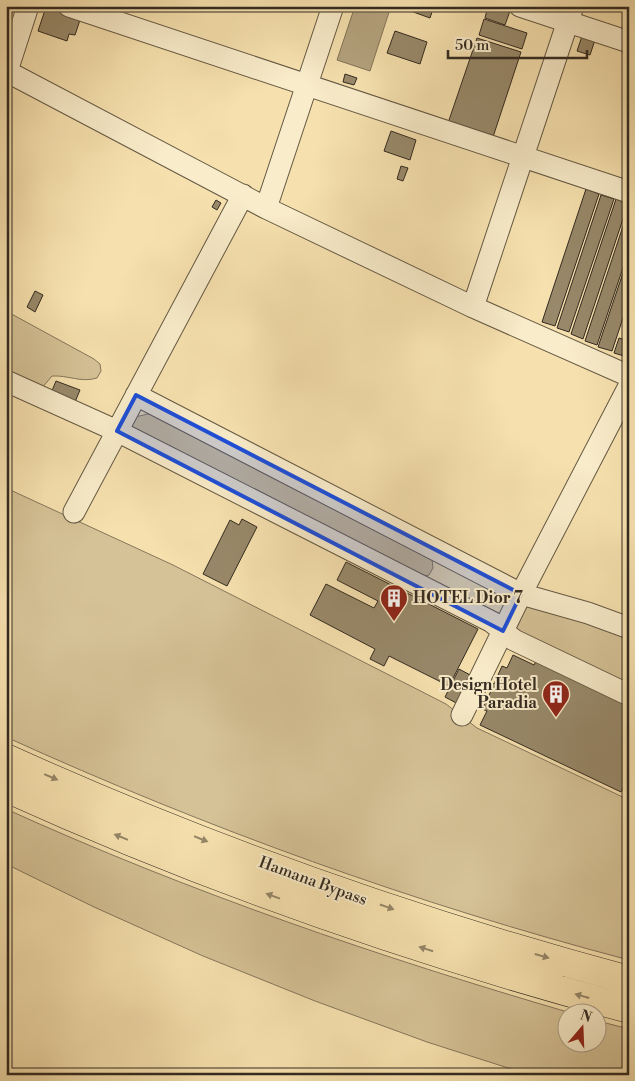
<svg xmlns="http://www.w3.org/2000/svg" width="635" height="1081" font-family="'Libre Bodoni',serif">
	<style>
		.green { fill: #d5c296; stroke: #84765c }
		.water { fill: #b4a37e; stroke: #807359 }
		.building { fill: #98896a; stroke: #332a21 }
		.lines { fill: none; stroke-linecap: round; stroke-linejoin: round }
		.street-casing { stroke: #645844; stroke-width: 23 }
		.highway-casing { stroke: #332a21; stroke-width: 29 }
		.street { stroke: #f9ecca; stroke-width: 21 }
		.highway { stroke: #f6e1ae; stroke-width: 28 }
		.oneway { fill: #948668 }
		.marked { fill: #1d4ed8; fill-opacity: 0.2; stroke: #1d4ed8; stroke-width: 4; stroke-linejoin: round }
		.labels { text-anchor: middle; dominant-baseline: central; stroke-width: 4; stroke-linejoin: round; paint-order: stroke }
		.poi-label { font-size: 16px; font-weight: bold; fill: #332a21; stroke: #f9ecca; text-anchor: start }
		.street-label { font-size: 16px; fill: #332a21; stroke: #f9ecca }
	</style>
	<rect width="100%" height="100%" fill="#f6e1ae"/>
	<filter id="stains"><feTurbulence type="fractalNoise" baseFrequency=".004" numOctaves="4"/><feColorMatrix values="0 0 0 0 .2 0 0 0 0 .09 0 0 0 0 .02 0 0 0 .5 -.17"/></filter>
	<radialGradient id="worn" r=".72"><stop offset=".6" stop-color="#630" stop-opacity="0"/><stop offset="1" stop-color="#630" stop-opacity=".3"/></radialGradient>
	<!-- green -->
	<path class="green" d="M6,311l88,48 6,5 1,7 -4,7c-16,5 -29,-3 -45,-2l-11,13 -35,-14z
		M152,413l280,146 1,9 -4,7 -9,2 -291,-148 6,-12z
		M6,488l167,77 273,139 31,24 152,72v160c-213,-56 -423,-132 -623,-223z
		M529,605l100,31v52l-113,-57 3,-20z
		M6,809c183,83 373,148 565,204l-3,1v30h30v-23l31,8v46h-99l-103,-33 -112,-41 -112,-45 -109,-49 -88,-43z"/>
	<!-- water -->
	<path class="water" d="M355,6h36l-21,65 -33,-11z"/>
	<!-- building -->
	<path class="building" d="M406,6h28l-4,12 -25,-9z
		M488,6h7l15,5 -5,14 -20,-7z
		M46,7l29,9 5,4 -5,15 -6,-1 -2,7 -29,-10z
		M484,19l43,14 -5,16 -43,-14z
		M395,31l32,11 -7,22 -33,-11z
		M582,36l13,4 -5,15 -13,-4z
		M477,38l44,14 -28,85 -45,-14z
		M345,74l12,4 -3,7 -11,-3z
		M391,131l25,9 -6,20 -26,-9z
		M401,166l7,2 -5,13 -6,-2z
		M586,189l13,5 -44,132 -13,-4z
		M601,195l13,4 -45,133 -12,-4z
		M616,199l12,5 -45,135 -12,-5z
		M216,200l5,3 -4,7 -5,-3z
		M629,208v42l-32,95 -12,-4z
		M629,255v45l-17,51 -14,-4z
		M35,291l8,4 -8,17 -8,-5z
		M619,338l10,3 -5,15 -10,-3z
		M56,381l24,9 -5,12 -24,-9z
		M242,519l15,8 -30,59 -24,-12 27,-54 9,5z
		M346,562l132,67 -29,57 -60,-30 -5,10 -14,-7 5,-10 -65,-34 16,-31 48,24 4,-7 -41,-21z
		M513,655l21,10 2,-4 93,44v71l-8,16 -141,-67 7,-14 -5,-2 9,-18 -6,-3 3,-6 6,2 8,-18 5,2z
		M459,669l15,8 -14,28 -15,-8z"/>
	<g class="lines">
		<!-- street casing -->
		<g class="street-casing">
			<path id="street" d="M69,6l560,186
				M520,6l109,36
				M6,71l260,137 207,99 156,69
				M7,71l21,-65
				M266,208l67,-202
				M473,307l100,-301
				M6,381l111,50 375,191 22,18 115,55
				M136,395l385,199 67,19 41,15
				M74,512l169,-317
				M462,715l59,-121 108,-208"/>
		</g>
		<!-- highway casing -->
		<g class="highway-casing">
			<path id="highway" d="M6,758c201,91 410,165 623,222
				M6,788c201,91 410,164 623,221"/>
		</g>
		<!-- street -->
		<use href="#street" class="street"/>
		<!-- highway -->
		<use href="#highway" class="highway"/>
	</g>
	<!-- one-way arrows -->
	<defs><path id="oneway-solid" d="M-6-.8H1V-3.2L6.5 0L1 3.2V.8H-6Z" transform="scale(1.25)"/></defs>
	<g class="oneway">
		<use href="#oneway-solid" transform="translate(51 777) rotate(23)"/>
		<use href="#oneway-solid" transform="translate(121 837) rotate(-158)"/>
		<use href="#oneway-solid" transform="translate(201 839) rotate(22)"/>
		<use href="#oneway-solid" transform="translate(273 896) rotate(-160)"/>
		<use href="#oneway-solid" transform="translate(387 907) rotate(19)"/>
		<use href="#oneway-solid" transform="translate(426 949) rotate(-162)"/>
		<use href="#oneway-solid" transform="translate(542 956) rotate(16)"/>
		<use href="#oneway-solid" transform="translate(582 996) rotate(-164)"/>
	</g>
	<!-- marked area -->
	<path class="marked" d="M136,395l385,199 -18,37 -386,-200z"/>
	<!-- icons -->
	<defs>
		<g id="building-pin" transform="scale(1.4375)"><path d="M0 17L-7.5 6A9.5 9.5 0 1 1 7.5 6Z" fill="#8f2418" stroke="#f9ecca"/><path d="M-4-6H4V6H1V3H-1V6H-4ZM-2.5-4.3h1.7v1.8h-1.7ZM.8-4.3h1.7v1.8H.8ZM-2.5-1h1.7V.8h-1.7ZM.8-1h1.7V.8H.8Z" fill="#fff"/></g>
	</defs>
	<g fill-rule="evenodd">
		<use href="#building-pin" x="394" y="598"/>
		<use href="#building-pin" x="556" y="694"/>
	</g>
	<g class="labels">
		<!-- poi labels -->
		<g class="poi-label">
			<text x="413" y="598">HOTEL Dior 7</text>
			<text x="537" y="685" text-anchor="end">Design Hotel<tspan x="537" dy="18">Paradia</tspan></text>
		</g>
		<!-- street labels -->
		<g class="street-label">
			<text transform="translate(313 881) rotate(20)">Hamana Bypass</text>
		</g>
	</g>
	<!-- margin -->
	<rect width="635" height="1081" fill="none" stroke="#f6e1ae" stroke-width="25"/>
	<rect x="8" y="8" width="620" height="1066" fill="none" stroke="#332a21" stroke-width="2.5"/>
	<rect x="12" y="12" width="610" height="1056" fill="none" stroke="#332a21"/>
	<!-- north arrow -->
	<g transform="translate(582 1028) rotate(19)"><circle r="24" fill="#f9ecca" stroke="#aa9e86"/>
	<path d="M0-4L9 19L0 12L-9 19Z" fill="#8f2418"/>
	<text y="-8" font-size="14" font-weight="bold" text-anchor="middle" fill="#332a21">N</text>
	</g>
	<!-- scale -->
	<path d="M448 50v8h139v-8" fill="none" stroke="#332a21" stroke-width="2.5"/>
	<text x="455" y="50" font-size="15" fill="#332a21" stroke="#f9ecca" stroke-width="4" paint-order="stroke">50 m</text>
	<rect width="100%" height="100%" filter="url(#stains)"/>
	<rect width="100%" height="100%" fill="url(#worn)"/>
</svg>
